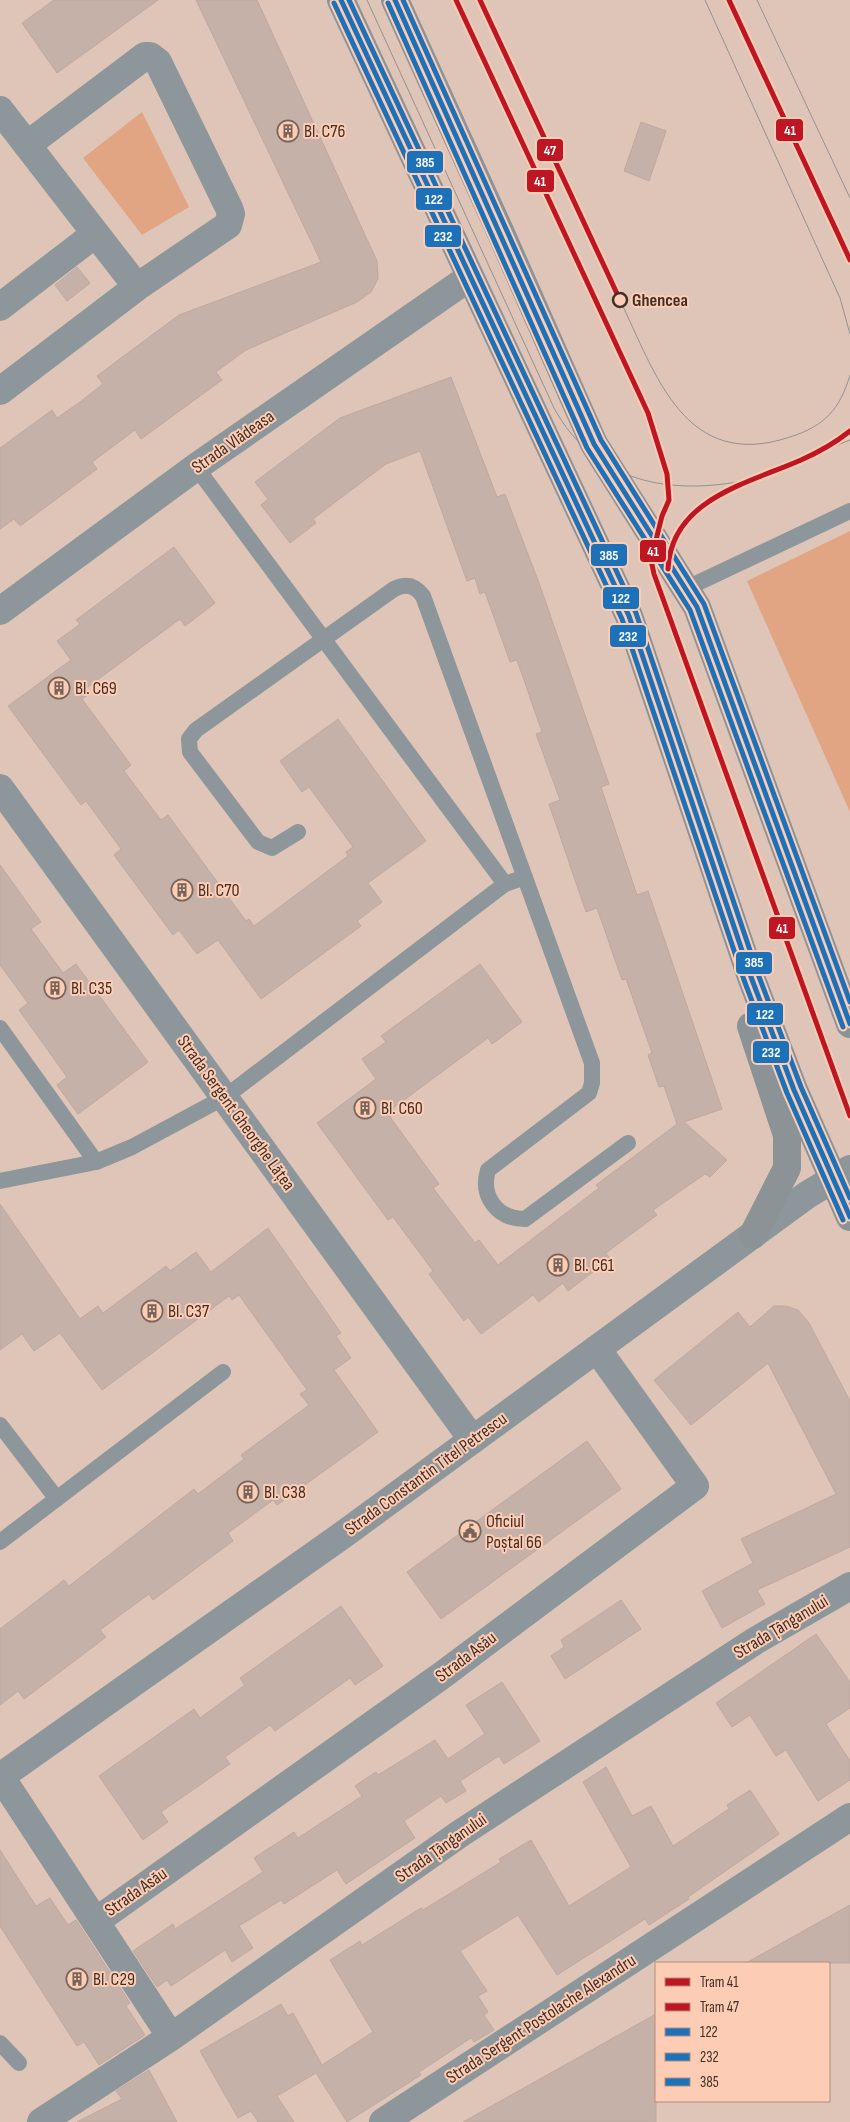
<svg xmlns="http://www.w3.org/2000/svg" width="850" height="2122" font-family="'Sofia Sans Condensed',sans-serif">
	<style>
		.green { fill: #e1a584 }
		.building { fill: #c6b1a9; stroke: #bea8a1 }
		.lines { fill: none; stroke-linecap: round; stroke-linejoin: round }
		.service { stroke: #8d969a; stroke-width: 16 }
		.minor { stroke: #8d969a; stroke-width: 28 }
		.tertiary { stroke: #8d969a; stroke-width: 28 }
		.secondary { stroke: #8b9396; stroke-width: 28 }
		.tram { stroke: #929292; stroke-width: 1 }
		.bus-1-casing { stroke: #fdccb4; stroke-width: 9 }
		.bus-2-casing { stroke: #fdccb4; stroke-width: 9 }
		.bus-3-casing { stroke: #fdccb4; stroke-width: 9 }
		.bus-1 { stroke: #1d71b8; stroke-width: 5 }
		.bus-2 { stroke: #1d71b8; stroke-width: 5 }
		.bus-3 { stroke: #1d71b8; stroke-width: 5 }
		.tram-1-casing { stroke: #fdccb4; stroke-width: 9 }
		.tram-2-casing { stroke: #fdccb4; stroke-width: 9 }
		.tram-1 { stroke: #be1622; stroke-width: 5 }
		.tram-2 { stroke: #be1622; stroke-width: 5 }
		.stop-dot { fill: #fdccb4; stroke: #422f26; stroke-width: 2.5 }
		.labels { text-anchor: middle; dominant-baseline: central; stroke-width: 4; stroke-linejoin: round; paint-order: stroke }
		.poi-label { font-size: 18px; fill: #422f26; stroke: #fdccb4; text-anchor: start }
		.stop-label { font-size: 18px; font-weight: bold; fill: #422f26; stroke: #fdccb4; text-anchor: start }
		.street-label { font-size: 18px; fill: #422f26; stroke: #fdccb4 }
		.line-badge { stroke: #fdccb4; stroke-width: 2 }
		.badge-label { font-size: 14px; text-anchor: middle; font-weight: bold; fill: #fff }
	</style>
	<rect width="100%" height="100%" fill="#dfc5b7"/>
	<!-- green -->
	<path class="green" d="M142,112l47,95 -47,28 -59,-77z
		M850,531v281l-103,-231z"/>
	<!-- building -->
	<path class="building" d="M54,0h104l-101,73 -35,-50z
		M196,0h61l120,261 1,18 -7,13 -14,10 -111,48 -30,22 6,8 -81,59 -6,-9 -43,32 5,7 -77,57 -6,-7 -14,10v-81l52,-38 5,8 23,-16 23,-18 -6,-8 82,-61 142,-53z
		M641,122l25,9 -17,50 -25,-10z
		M77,267l13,16 -23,18 -12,-16z
		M451,377l46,120 8,-3 34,89 70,201 -8,3 36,108 11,-4 74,218 -38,13 43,38 -17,17 -5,-3 -52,36 4,5 -51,38 4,6 -42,32 -5,-8 -24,19 -6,-7 -52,39 -13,-17 -4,4 -35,-47 4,-3 -40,-54 -5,3 -71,-97 59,-44 -14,-20 24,-17 -5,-6 99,-72 42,58 -30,22 -4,-6 -95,70 3,5 -6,4 49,67 -6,4 42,55 4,-3 19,25 101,-77 -3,-3 81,-61 -13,-38 -5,1 -11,-32 4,-2 -26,-74 -4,1 -25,-72 -11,4 -37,-108 11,-4 -24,-66 6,-2 -25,-72 -7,2 -25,-70 -5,2 -5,-16 -8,3 -47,-130 -34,13 -73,55 3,4 -26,20 -29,-38 7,-6 -13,-17 85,-64z
		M174,547l41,56 -30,23 -5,-7 -95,70 4,5 -7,5 49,66 -7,6 37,49 7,-5 78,106 3,-2 5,7 94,-70 -2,-4 7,-5 -44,-60 -7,5 -22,-31 58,-42 88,122 -58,42 14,19 -25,19 4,5 -100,73 -43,-59 -21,14 -18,-24 -6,5 -59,-80 7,-6 -18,-25 -17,-23 -5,4 -73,-99 63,-46 -14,-19 23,-17 -4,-4z
		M0,865l41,57 -10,7 32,44 13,-9 72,98 -70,52 -21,-29 10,-8 -48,-67 9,-7 -28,-38z
		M0,1204l80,115 18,-13 5,7 63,-47 4,5 26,-19 15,20 57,-44 73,105 -5,3 15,22 -17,12 44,62 -101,73 -4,-5 -45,33 5,8 -80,59 -4,-6 -49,36 6,7 -82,62 -6,-8 -18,14v-76l64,-49 5,6 125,-97 4,5 46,-35 -3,-4 68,-50 -9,-11 7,-4 -68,-95 -7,5 -3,-4 -127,94 -42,-57 -26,18 -12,-17 -22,16z
		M774,1306h12l12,4 11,13 41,78v146l-93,43 8,14 -43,24 -20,-37 51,-28 -12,-24 95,-45 -68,-131 -77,62 -37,-45 84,-68 12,15z
		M587,1441l34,48 -180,130 -34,-47z
		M621,1600l20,29 -76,50 -14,-23 13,-9 -3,-7z
		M341,1606l42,60 -28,19 -5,-7 -75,53 -5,-6 -45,32 5,7 -69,48 7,10 -25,18 -44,-64 95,-67 6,9 19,-14 26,-19 -5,-7z
		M816,1634l34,48v26l-24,16 24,37v19l-32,21 -32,-51 -10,6 -26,-41 -18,12 -16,-24z
		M502,1682l38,59 -36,23 -5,-8 -39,25 6,10 -20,12 -5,-7 -37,25 11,17 -69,46 -9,-14 -53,34 -3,-4 -42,26 14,22 -21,14 -7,-12 -54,36 -4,-6 -10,7 -24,-36 40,-27 2,5 88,-57 -9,-14 40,-26 4,6 64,-42 -7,-10 21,-14 2,3 57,-35 13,19 37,-25 -19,-29z
		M606,1767l26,49 19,-10 22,40 56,-37 -2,-4 23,-15 29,44 -91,63 1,2 -40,26 -4,-6 -88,56 -39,-60 -58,36 27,40 -9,5 10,16 -4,3 10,15 -20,12 -3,-4 -52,34 2,3 -74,47 -31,-49 -39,23 17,26h-36l-7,-11 -13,7 -38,-67 81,-47 7,12 5,-3 29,52 51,-33 -43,-72 30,-19 2,4 59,-37 2,2 78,-48 -2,-3 32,-19 38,66 62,-39 -48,-85z
		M0,1850l36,56 14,-8 18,27 8,-5 54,83 -4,3 19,29 -46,30 -15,-23 -7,4 -77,-120z
		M850,1905v58h-104z
		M656,2014v108h-193z
		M149,2070l28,52h-100l45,-23 -6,-8z"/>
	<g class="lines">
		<!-- service -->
		<path class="service" d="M196,467l309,417
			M687,588l163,-77
			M298,832l-26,16 -14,-6 -68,-90 -1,-13 7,-9 198,-141c12,-6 21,-4 29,7l169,467v20l-3,10 -101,77c-8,26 9,49 37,49l103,-76
			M0,1028l96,134
			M0,1181l96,-19 36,-15 93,-50 280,-213 20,-7
			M0,1425l57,74
			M0,1542l223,-170
			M0,2043l19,20"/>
		<!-- minor -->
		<path class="minor" d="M0,110l137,177
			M0,307l95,-73
			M0,391l137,-104 91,-62 3,-11 -2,-6 -71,-146 -8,-6h-5l-118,89
			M0,611l196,-144 274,-190
			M0,788l472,651
			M1,1777l170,260
			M96,1921l345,-245 254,-190 -98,-137
			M41,2122l130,-85 290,-204 294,-192 95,-55
			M383,2122l467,-305"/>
		<!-- tertiary -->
		<path class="tertiary" d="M0,1777l344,-243 463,-339 43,-26"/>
		<!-- secondary -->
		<path class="secondary" d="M341,0l288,616 122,361 43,113 56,127
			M395,0l105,231 94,213 103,163 153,417
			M751,1026l36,109v33l-34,67"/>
		<!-- tram -->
		<path class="tram" d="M367,0l187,408c41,75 116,88 194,72
			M705,0l120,265 15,33 10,36
			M757,0l93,198
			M620,300c36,75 65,172 170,137 35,-11 50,-28 60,-62
			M819,452l31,-12"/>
		<!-- bus-1 casing -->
		<g class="bus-1-casing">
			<path id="bus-1" d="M341,0l288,616 122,361 43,113 56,127
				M395,0l199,444 103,163 153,417"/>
		</g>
		<!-- bus-2 casing -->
		<g class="bus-2-casing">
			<path id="bus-2" d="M334,3l288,616 122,361 43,113 56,127
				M388,3l199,445 103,162 153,417"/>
		</g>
		<!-- bus-3 casing -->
		<g class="bus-3-casing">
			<path id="bus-3" d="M349,0l287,613 122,361 43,113 49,111
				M403,0l198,440 103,164 146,398"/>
		</g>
		<!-- bus-1 -->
		<use href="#bus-1" class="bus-1"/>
		<!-- bus-2 -->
		<use href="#bus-2" class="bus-2"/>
		<!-- bus-3 -->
		<use href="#bus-3" class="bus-3"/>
		<!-- tram-1 casing -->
		<g class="tram-1-casing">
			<path id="tram-1" d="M456,0l192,413 19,61 2,26 -7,16 -11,44 3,14 196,542
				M729,0l121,260
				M668,569c3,-70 81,-86 133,-109 18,-8 34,-17 49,-29"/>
		</g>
		<!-- tram-2 casing -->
		<g class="tram-2-casing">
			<path id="tram-2" d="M480,0l140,300"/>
		</g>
		<!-- tram-1 -->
		<use href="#tram-1" class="tram-1"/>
		<!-- tram-2 -->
		<use href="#tram-2" class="tram-2"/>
	</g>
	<!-- icons -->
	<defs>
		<g id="building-ring" transform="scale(1.125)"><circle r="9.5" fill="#fdccb4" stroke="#796459" stroke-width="1.5"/><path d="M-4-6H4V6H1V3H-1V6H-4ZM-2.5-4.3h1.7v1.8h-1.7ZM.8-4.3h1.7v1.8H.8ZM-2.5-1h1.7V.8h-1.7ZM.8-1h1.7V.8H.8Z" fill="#796459"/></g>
		<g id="civic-ring" transform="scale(1.125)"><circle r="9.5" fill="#fdccb4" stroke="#796459" stroke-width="1.5"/><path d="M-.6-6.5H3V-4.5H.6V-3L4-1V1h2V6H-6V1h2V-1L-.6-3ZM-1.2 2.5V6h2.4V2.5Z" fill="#796459"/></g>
	</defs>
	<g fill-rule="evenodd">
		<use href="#building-ring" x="288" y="131"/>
		<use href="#building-ring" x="59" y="688"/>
		<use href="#building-ring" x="182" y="890"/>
		<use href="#building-ring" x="55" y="988"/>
		<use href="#building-ring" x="365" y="1108"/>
		<use href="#building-ring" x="558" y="1265"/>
		<use href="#building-ring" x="152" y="1311"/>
		<use href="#building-ring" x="248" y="1492"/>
		<use href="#civic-ring" x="470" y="1531"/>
		<use href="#building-ring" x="77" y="1979"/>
	</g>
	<!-- markers -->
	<circle class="stop-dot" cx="620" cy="300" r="7"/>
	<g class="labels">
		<!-- poi labels -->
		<g class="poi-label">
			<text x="304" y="131">Bl. C76</text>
			<text x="75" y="688">Bl. C69</text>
			<text x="198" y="890">Bl. C70</text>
			<text x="71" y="988">Bl. C35</text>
			<text x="381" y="1108">Bl. C60</text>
			<text x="574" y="1265">Bl. C61</text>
			<text x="168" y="1311">Bl. C37</text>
			<text x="264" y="1492">Bl. C38</text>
			<text x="486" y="1521">Oficiul<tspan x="486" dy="21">Poștal 66</tspan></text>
			<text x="93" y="1979">Bl. C29</text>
		</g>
		<!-- stop labels -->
		<g class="stop-label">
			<text x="632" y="300">Ghencea</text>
		</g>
		<!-- street labels -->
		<g class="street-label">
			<text transform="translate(233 442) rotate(-35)">Strada Vlădeasa</text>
			<text transform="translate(236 1113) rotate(54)">Strada Sergent Gheorghe Lățea</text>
			<text transform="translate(426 1474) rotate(-36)">Strada Constantin Titel Petrescu</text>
			<text transform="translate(781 1627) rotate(-31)">Strada Țânganului</text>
			<text transform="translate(466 1657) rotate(-37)">Strada Asău</text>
			<text transform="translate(441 1848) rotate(-35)">Strada Țânganului</text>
			<text transform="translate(136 1892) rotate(-35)">Strada Asău</text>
			<text transform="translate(541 2019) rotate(-33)">Strada Sergent Postolache Alexandru</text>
		</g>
	</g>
	<g class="line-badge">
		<rect x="775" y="118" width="29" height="24" rx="5" fill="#be1622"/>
		<rect x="536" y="138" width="28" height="24" rx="5" fill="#be1622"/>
		<rect x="406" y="150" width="38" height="24" rx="5" fill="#1d71b8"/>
		<rect x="526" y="169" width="29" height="24" rx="5" fill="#be1622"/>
		<rect x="415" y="187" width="38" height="24" rx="5" fill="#1d71b8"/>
		<rect x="424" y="224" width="38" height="24" rx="5" fill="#1d71b8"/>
		<rect x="639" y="539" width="28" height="24" rx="5" fill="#be1622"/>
		<rect x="590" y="543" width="38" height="24" rx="5" fill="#1d71b8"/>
		<rect x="602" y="586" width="38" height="24" rx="5" fill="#1d71b8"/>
		<rect x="609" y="624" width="38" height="24" rx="5" fill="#1d71b8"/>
		<rect x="768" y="916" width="28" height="24" rx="5" fill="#be1622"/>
		<rect x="735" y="951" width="38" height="24" rx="5" fill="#1d71b8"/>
		<rect x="746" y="1002" width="38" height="24" rx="5" fill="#1d71b8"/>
		<rect x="752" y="1040" width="38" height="24" rx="5" fill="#1d71b8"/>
	</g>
	<g class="badge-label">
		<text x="790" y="135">41</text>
		<text x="550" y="155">47</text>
		<text x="425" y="167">385</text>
		<text x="540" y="186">41</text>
		<text x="434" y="204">122</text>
		<text x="443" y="241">232</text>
		<text x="653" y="556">41</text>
		<text x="609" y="560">385</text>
		<text x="621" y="603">122</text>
		<text x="628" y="641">232</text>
		<text x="782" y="933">41</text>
		<text x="754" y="967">385</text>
		<text x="765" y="1019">122</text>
		<text x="771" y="1057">232</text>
	</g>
	<!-- legend -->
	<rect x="655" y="1962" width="175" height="140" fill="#fdccb4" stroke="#b28d7b"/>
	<rect x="665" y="1978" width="25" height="8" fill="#be1622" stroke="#b28d7b"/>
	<text x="700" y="1987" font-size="15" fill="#422f26">Tram 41</text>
	<rect x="665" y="2003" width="25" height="8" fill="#be1622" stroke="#b28d7b"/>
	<text x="700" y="2012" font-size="15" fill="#422f26">Tram 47</text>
	<rect x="665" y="2028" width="25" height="8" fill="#1d71b8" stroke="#b28d7b"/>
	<text x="700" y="2037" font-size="15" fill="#422f26">122</text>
	<rect x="665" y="2053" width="25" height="8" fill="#1d71b8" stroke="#b28d7b"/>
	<text x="700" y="2062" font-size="15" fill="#422f26">232</text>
	<rect x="665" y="2078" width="25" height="8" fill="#1d71b8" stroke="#b28d7b"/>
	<text x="700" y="2087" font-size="15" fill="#422f26">385</text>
</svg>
